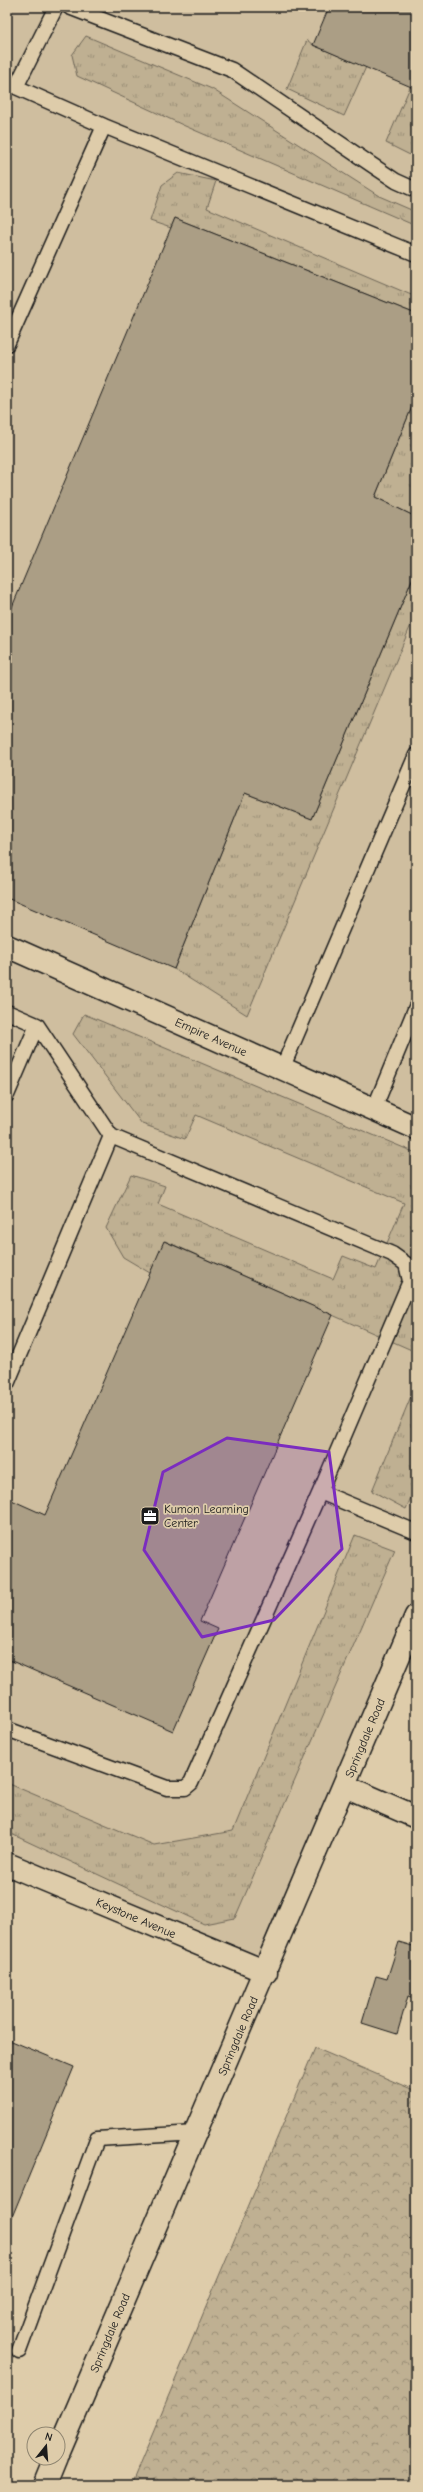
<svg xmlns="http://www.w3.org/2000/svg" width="423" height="2492" font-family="'Comic Neue',sans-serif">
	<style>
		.built { fill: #cfbe9f }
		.grass { fill: url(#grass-tufts); stroke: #6e6657 }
		.forest { fill: url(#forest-crowns); stroke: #6e6657 }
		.building { fill: #ab9e85; stroke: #1c1c1c }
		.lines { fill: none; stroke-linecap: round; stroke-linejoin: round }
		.service-casing { stroke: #1c1c1c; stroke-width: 17 }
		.minor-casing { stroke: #1c1c1c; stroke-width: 25 }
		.secondary-casing { stroke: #1c1c1c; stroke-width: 25 }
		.service { stroke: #deccaa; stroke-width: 14 }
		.minor { stroke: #deccaa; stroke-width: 22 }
		.secondary { stroke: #deccaa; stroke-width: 22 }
		.marked { fill: #7b2cbf; fill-opacity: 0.2; stroke: #7b2cbf; stroke-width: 3; stroke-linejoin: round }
		.labels { text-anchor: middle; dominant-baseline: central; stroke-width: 3.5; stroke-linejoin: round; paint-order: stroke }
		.street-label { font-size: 12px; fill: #1c1c1c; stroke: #deccaa }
		.poi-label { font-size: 12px; fill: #1c1c1c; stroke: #deccaa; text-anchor: start }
	</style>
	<defs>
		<pattern id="grass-tufts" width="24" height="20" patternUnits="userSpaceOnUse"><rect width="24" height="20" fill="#bfb092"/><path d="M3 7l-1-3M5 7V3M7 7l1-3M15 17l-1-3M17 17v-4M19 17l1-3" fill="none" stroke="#9a8e76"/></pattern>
		<pattern id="forest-crowns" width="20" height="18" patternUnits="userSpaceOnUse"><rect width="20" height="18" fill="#bfb092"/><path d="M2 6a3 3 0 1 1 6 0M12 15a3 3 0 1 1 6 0" fill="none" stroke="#9a8e76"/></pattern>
	</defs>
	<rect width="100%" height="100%" fill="#deccaa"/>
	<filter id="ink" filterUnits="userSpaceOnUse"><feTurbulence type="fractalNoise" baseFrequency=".025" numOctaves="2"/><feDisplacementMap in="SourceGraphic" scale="8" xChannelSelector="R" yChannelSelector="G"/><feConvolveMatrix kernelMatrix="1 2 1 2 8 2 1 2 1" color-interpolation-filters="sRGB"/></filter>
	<g filter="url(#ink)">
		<!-- built -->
		<path class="built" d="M7,7h409v1607l-150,358 -259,-108z"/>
		<!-- grass -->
		<path class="grass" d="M86,36l126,53 167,107 37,16v14l-231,-100 -108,-50 -5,-21z
			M307,40l6,5 53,22 -22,49 -57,-27z
			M410,87l6,2v69l-30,-15z
			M178,173l38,8 -9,27 209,89v17l-241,-96 -4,10 -21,-7 12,-36z
			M416,397v120l-41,-20z
			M416,570v43l-169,402 -73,-46 71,-176 67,26z
			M84,1014l332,139v199l-251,-111 -15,32 -27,-16 -17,-29 25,-53 34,11 -7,18 175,75 10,-23 33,13 28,-66 -208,-88 -11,24 -43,-15 -69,-90z
			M416,1384v102l-10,23 -34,-18z
			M355,1535l40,15 -160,368 -31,6 -197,-92v-49l147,62 79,-14z"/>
		<!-- forest -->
		<path class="forest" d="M315,2048l101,43v394h-285z"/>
		<!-- building -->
		<path class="building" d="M329,7h87v82l-103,-44z
			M175,218l241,96v83l-41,100 41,20v53l-104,249 -67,-26 -71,176 -167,-71v-279z
			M164,1241l169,74 -133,306 18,8 -45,102 -166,-72v-161l38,17z
			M399,1942l17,5v52l-8,-3 -11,38 -35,-11 14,-47 11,3z
			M7,2039l67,28 -67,162z"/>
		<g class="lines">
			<!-- service casing -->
			<g class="service-casing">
				<path id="service" d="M69,7l163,63 140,95 24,16 20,9
					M7,83l97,43
					M16,87l40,-80
					M7,344l97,-218 312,128
					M7,1012l30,13 74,111 281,118 14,10 4,17 -90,211 -129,291 -6,5h-18l-160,-59
					M282,1069l134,-314
					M7,1095l30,-70
					M374,1109l42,-102
					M7,1384l104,-248
					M320,1492l96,40
					M19,2351l78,-212 99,-6"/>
			</g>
			<!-- minor casing -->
			<g class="minor-casing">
				<path id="minor" d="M7,946l409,182
					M345,1786l71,31
					M7,1864l259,108"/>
			</g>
			<!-- secondary casing -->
			<g class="secondary-casing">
				<path id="secondary" d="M58,2454l358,-838
					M45,2485l11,-27"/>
			</g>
			<!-- service -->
			<use href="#service" class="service"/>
			<!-- minor -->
			<use href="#minor" class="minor"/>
			<!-- secondary -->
			<use href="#secondary" class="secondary"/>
		</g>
	</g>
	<!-- marked area -->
	<path class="marked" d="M227,1438l102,14 13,97 -68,71 -72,17 -58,-87 19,-78z"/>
	<!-- icons -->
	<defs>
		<g id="office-square" transform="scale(1)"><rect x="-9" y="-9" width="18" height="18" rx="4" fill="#1c1c1c" stroke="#deccaa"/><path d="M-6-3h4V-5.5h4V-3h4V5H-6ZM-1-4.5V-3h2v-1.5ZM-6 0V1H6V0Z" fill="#fff"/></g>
	</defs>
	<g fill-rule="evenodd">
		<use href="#office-square" x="150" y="1516"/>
	</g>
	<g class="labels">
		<!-- street labels -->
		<g class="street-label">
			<text transform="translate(211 1037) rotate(24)">Empire Avenue</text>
			<text transform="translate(365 1738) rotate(-67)">Springdale Road</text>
			<text transform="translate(136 1918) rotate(23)">Keystone Avenue</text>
			<text transform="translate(238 2036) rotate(-67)">Springdale Road</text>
			<text transform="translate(110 2333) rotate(-67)">Springdale Road</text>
		</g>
		<!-- poi labels -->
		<g class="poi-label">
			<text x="164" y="1509">Kumon Learning<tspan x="164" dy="14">Center</tspan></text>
		</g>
	</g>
	<!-- margin -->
	<rect width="423" height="2492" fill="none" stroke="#deccaa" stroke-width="24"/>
	<rect x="12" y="12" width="399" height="2468" fill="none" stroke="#1c1c1c" stroke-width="1.5" filter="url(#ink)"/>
	<!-- north arrow -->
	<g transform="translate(46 2446) rotate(17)"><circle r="19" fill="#deccaa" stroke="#908671"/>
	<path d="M0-3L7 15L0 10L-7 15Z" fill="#1c1c1c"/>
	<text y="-6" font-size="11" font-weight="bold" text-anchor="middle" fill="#1c1c1c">N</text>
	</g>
</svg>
